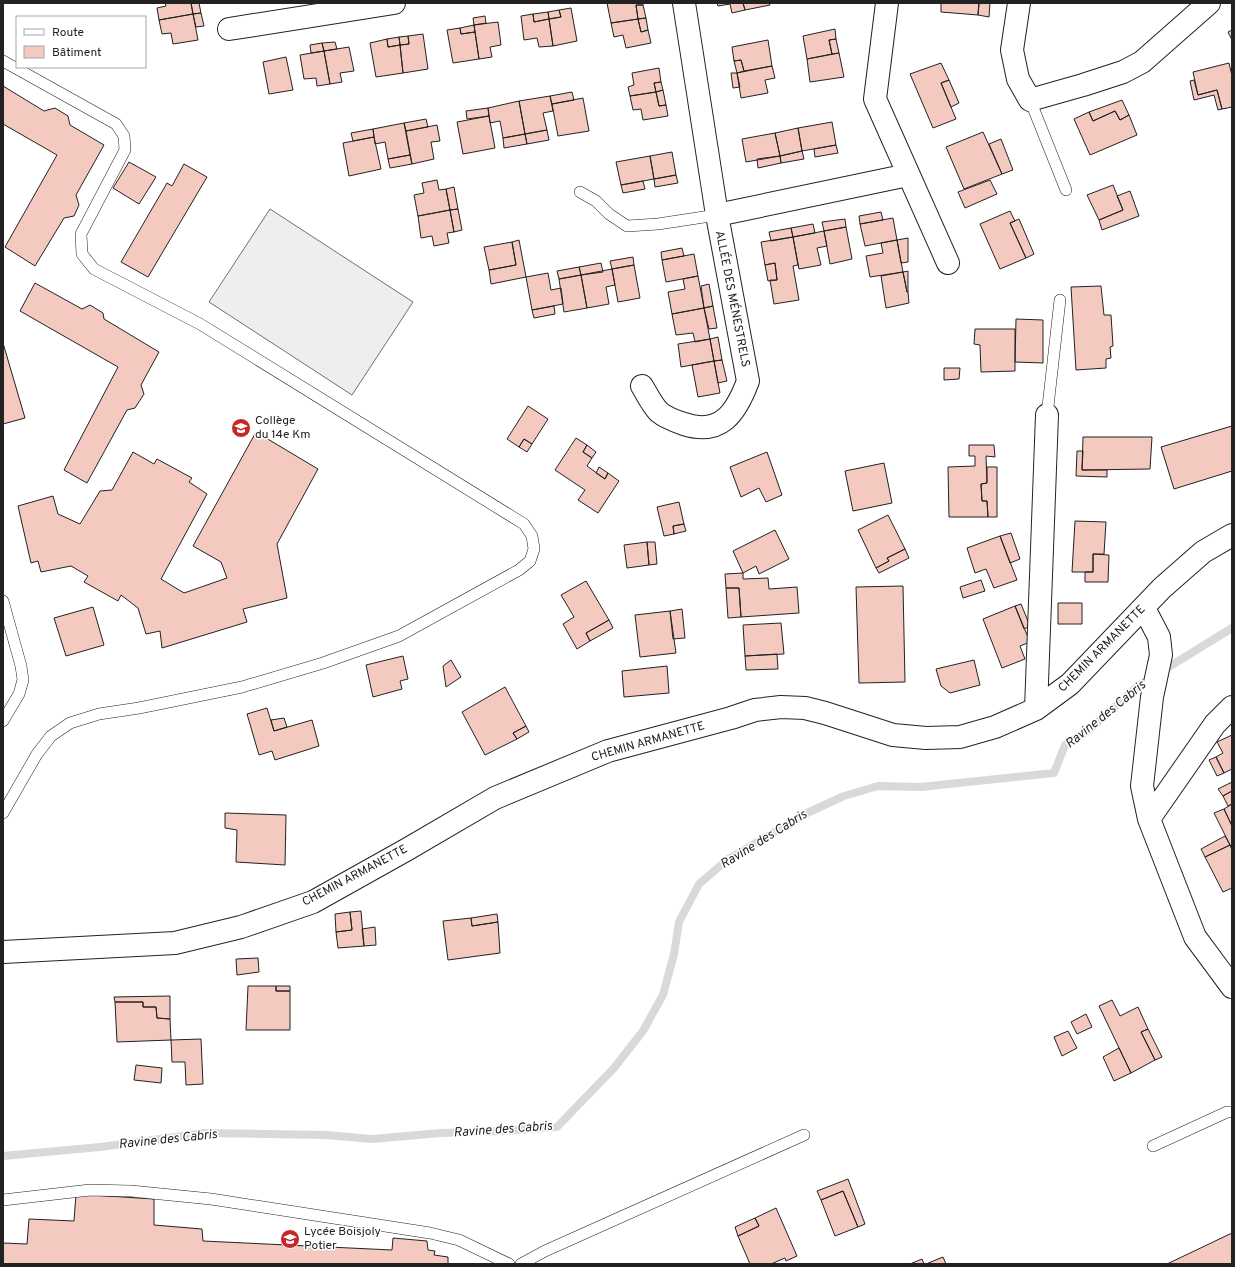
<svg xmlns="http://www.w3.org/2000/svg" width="1235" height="1267" font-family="Overpass,sans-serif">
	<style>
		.garden { fill: #eee; stroke: #6f6f6f }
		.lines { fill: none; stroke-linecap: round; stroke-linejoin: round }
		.stream { stroke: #d9d9d9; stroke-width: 8 }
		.building { fill: #f3c9c0; stroke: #222 }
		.lane-casing { stroke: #222; stroke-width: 12 }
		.street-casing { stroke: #222; stroke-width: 24 }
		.lane { stroke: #fff; stroke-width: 11 }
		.street { stroke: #fff; stroke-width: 22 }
		.labels { text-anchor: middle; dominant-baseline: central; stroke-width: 3; stroke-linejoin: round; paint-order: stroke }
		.street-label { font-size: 12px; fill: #222; stroke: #fff }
		.poi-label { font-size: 12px; fill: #222; stroke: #fff; text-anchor: start }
		.water-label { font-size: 13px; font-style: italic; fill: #222; stroke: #fff }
	</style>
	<rect width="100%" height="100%" fill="#fff"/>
	<!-- garden -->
	<path class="garden" d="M270,209l143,93 -61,93 -143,-93z"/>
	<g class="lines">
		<!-- stream -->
		<path class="stream" d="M3,1156l97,-9 105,-14 121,2 46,4 69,-6 58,-2 58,-4 57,-59 29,-37 20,-36 11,-41 5,-32 20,-38 28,-24 80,-47 37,-17 34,-10 43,1 133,-14 11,-28 23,-14 50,-45 94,-58"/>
	</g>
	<!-- building -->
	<path class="building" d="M165,3h26l2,11 -34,6 -2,-12 9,-2z
		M191,3h8l2,10 -8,1z
		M607,3h36v2h-7l2,14 -27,4z
		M717,3h26l2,7 -13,3 -2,-9 -12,2z
		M743,3h26l1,2 -25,5z
		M941,3h38l-1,12 -37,-3z
		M979,3h11l-1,14 -11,-2z
		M636,5h7l3,13 -8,1z
		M571,8l6,33 -24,5 -4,-27 12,-2 -2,-7z
		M559,10l2,7 -12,2 -1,-7z
		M548,12l1,7 -15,3 -1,-8z
		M201,13l3,13 -8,1 -3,-13z
		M193,14l5,26 -25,4 -2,-11 -9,1 -3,-14z
		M533,14l1,8 15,-3 4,27 -14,1 -2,-9 -13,2 -3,-24z
		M485,16l1,7 -12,2 -1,-7z
		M646,18l2,12 -7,2 -3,-13z
		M638,19l3,13 7,-2 3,13 -25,5 -3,-13 -9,2 -3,-14z
		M498,22l3,23 -11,2 2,10 -13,2 -5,-34z
		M474,25l1,7 -14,2 -1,-6z
		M460,28l1,6 14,-2 4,27 -26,4 -6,-33z
		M835,29l1,10 -7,1 3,14 -25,5 -4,-23z
		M1232,30v10l-4,-8z
		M423,34l5,35 -25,4 -3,-28 9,-1 -1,-8z
		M408,36l1,8 -9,1 -1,-8z
		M399,37l1,8 -12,2 -1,-8z
		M387,39l1,8 12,-2 3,28 -27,4 -6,-34z
		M836,39l3,14 -7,1 -3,-14z
		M768,40l4,26 -28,5 -3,-11 -7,1 -2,-14z
		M335,42l2,7 -13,2 -2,-8z
		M322,43l2,8 -13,2 -1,-8z
		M349,47l5,24 -14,2 2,9 -12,2 -6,-33z
		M324,51l6,33 -13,2 -1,-8 -12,1 -4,-24z
		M839,53l5,24 -34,5 -3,-23z
		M286,57l7,33 -24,4 -6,-32z
		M741,60l3,11 -7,2 -3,-12z
		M941,63l8,17 -8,3 15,36 -23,9 -23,-54z
		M1229,63l3,13v31l-10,2 -5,-19 -19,5 -5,-23z
		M772,66l3,12 -10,2 3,13 -27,5 -4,-25z
		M659,68l2,14 -7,1 2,9 -26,4 -2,-9 6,-2 -2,-12z
		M731,73h6l3,14 -7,1z
		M949,80l10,23 -8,4 -10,-24z
		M1194,80l4,15 19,-5 5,19 -4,1 -4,-15 -20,5 -4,-19z
		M661,82l2,8 -7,2 -2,-9z
		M3,86l41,25 11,-3 13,8 2,9 34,20 -28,50 3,10 -5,11 -10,2 -29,48 -30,-19 52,-92 -54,-31z
		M663,90l3,15 -7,1 -3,-14z
		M572,92l2,8 -22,4 -2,-8z
		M656,92l3,14 7,-1 2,11 -25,4 -2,-11 -8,1 -3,-14z
		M550,96l3,15 -10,2 4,17 -22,4 -6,-33z
		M583,98l6,33 -31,5 -6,-32z
		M1122,100l7,15 -9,5 -5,-9 -22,10 -4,-9z
		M519,101l6,33 -22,4 -3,-17 -10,2 -2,-15z
		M488,108l1,8 -22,3 -1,-8z
		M1115,111l5,9 9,-5 8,20 -47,20 -16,-36 15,-7 4,9z
		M489,116l6,32 -32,6 -6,-32z
		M426,119l2,8 -22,4 -2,-8z
		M832,122l4,23 -34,6 -4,-23z
		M404,123l6,32 -22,4 -3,-17 -10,2 -2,-15z
		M437,125l3,16 -9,1 3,17 -22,5 -6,-33z
		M798,128l4,23 -22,5 -5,-23z
		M373,129l1,8 -21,4 -2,-8z
		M547,130l2,10 -22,4 -2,-10z
		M983,132l19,42 -38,15 -18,-42z
		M775,133l5,23 -34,6 -4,-23z
		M525,134l2,10 -23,4 -1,-10z
		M374,137l7,32 -32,7 -6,-33z
		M1001,139l12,31 -11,4 -13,-30z
		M836,145l2,8 -23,4 -1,-8z
		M802,151l2,8 -23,4 -1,-7z
		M672,152l4,23 -22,4 -4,-23z
		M410,155l2,9 -22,4 -2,-9z
		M650,156l4,23 -33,6 -5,-23z
		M780,156l1,7 -23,5 -1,-9z
		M129,162l27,15 -17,27 -26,-16z
		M184,164l23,13 -59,100 -27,-15 46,-79 5,3z
		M676,175l2,8 -23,4 -1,-8z
		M437,180l2,10 7,-1 4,21 -32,6 -4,-21 10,-2 -2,-10z
		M990,180l7,14 -32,14 -7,-16z
		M643,181l2,8 -22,4 -2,-8z
		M1113,185l10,25 -24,10 -12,-25z
		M454,187l4,22 -8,1 -4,-21z
		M1130,191l9,25 -37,14 -3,-10 24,-10 -6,-14z
		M458,209l4,21 -8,2 -4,-22z
		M450,210l4,22 -7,1 2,10 -15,3 -2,-10 -11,2 -3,-22z
		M1010,211l5,10 -5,2 16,35 -26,11 -20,-45z
		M881,212l2,8 -23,4 -1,-8z
		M893,218l4,22 -32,6 -5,-22z
		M845,219l1,8 -22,4 -2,-9z
		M1019,219l15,35 -8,4 -16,-35z
		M813,224l2,9 -22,4 -2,-9z
		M846,227l6,32 -22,5 -6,-33z
		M791,228l2,9 -22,4 -2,-9z
		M824,231l3,15 -10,2 4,17 -22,4 -6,-32z
		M793,237l5,28 -5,1 6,34 -25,4 -4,-24h7l-2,-17 -10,2 -4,-23z
		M908,238v24l-7,1 -4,-23z
		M519,240l7,37 -35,7 -2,-14 27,-5 -4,-23z
		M897,240l6,32 -33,5 -4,-21 17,-3 -2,-10z
		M512,242l4,23 -27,5 -5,-23z
		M682,248l2,8 -22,4 -1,-8z
		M694,254l4,22 -32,6 -4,-22z
		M633,257l1,8 -22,4 -2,-8z
		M601,263l2,9 -22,3 -2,-8z
		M775,263l2,17 -9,1 -3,-16z
		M634,265l6,33 -22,4 -6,-33z
		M579,267l2,8 -22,4 -2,-8z
		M612,269l3,16 -9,2 3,17 -22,4 -6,-33z
		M908,271v21h-1l-4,-20z
		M903,272l4,20h1l1,11 -23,5 -5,-32z
		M548,273l3,17 10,-2 2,16 -31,6 -6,-33z
		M581,275l6,33 -23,4 -5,-33z
		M698,276l6,32 -32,6 -4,-22 17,-3 -2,-10z
		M35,283l47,26 8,-4 13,8 1,6 55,33 -18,33 3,9 -9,14 -8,2 -40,73 -23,-13 54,-103 -98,-56z
		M709,284l4,22 -9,2 -3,-22z
		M1101,286l3,29h7l2,31 -3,1 1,11 -5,1v9l-30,2 -5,-83z
		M554,306l1,8 -21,4 -2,-8z
		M713,306l4,22 -8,1 -5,-21z
		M704,308l6,31 -15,3 -2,-9 -17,2 -4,-21z
		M1016,319l27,1v43l-28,-1z
		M975,329h40v42l-34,1 -1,-27 -6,-1z
		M718,337l4,23 -8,1 -4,-22z
		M710,339l4,22 -33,6 -3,-23z
		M3,343l22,75 -22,6z
		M722,360l5,21 -9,2 -4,-22z
		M714,361l6,32 -22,4 -6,-32z
		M944,368h16l-1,11 -15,1z
		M528,406l20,13 -16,25 -8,-5 -5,8 -12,-8z
		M1232,426v45l-58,18 -13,-42z
		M256,432l62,37 -41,75 10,54 -44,11 4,13 -85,26 -2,-17 -14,3 -8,-26 -17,-13 -3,6 -34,-19 4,-6 -17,-10 -30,6 -3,-11 -7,2 -13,-57 35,-10 5,18 22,10 20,-33 12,-1 21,-38 21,12 3,-5 35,19 -3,4 18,12 -46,85 23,14 43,-15 -6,-16 -28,-16z
		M1083,437h69l-2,32 -68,1z
		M576,438l11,7 -4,7 9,6 -5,8 18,13 3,-6 11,8 -21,32 -20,-13 7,-10 -30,-20z
		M524,439l8,5 -5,8 -8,-5z
		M587,445l9,7 -4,6 -9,-6z
		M969,445h25l1,12 -9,-1 1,27 -6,1 1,17h5l1,16h-39l-1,-50 27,-1v-10h-6z
		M1077,451h6l-1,19h25v7l-31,-1z
		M767,452l15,43 -16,7 -7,-14 -18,9 -11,-30z
		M884,463l8,40 -39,8 -8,-40z
		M599,467l9,6 -3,6 -9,-6z
		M987,467h10v50h-9l-1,-16h-5l-1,-17 6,-1z
		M679,502l5,22 -11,2 1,8 -10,2 -7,-29z
		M888,515l17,34 -18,9 2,3 -13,7 -18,-38z
		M1075,521l31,1 -2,32h-11v18h-21z
		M684,524l2,7 -12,3 -1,-8z
		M775,530l14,29 -30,15 -3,-8 -13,7 -10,-22z
		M1011,533l9,26 -10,4 -10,-27z
		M1000,536l17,44 -23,8 -8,-19 -11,4 -8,-25z
		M647,542l2,23 -22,3 -3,-23z
		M647,542h8l2,22 -8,1z
		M905,549l4,9 -30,15 -3,-5 13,-7 -2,-3z
		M1093,554l16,1 -1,27h-23v-10h8z
		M743,573v6l25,-1 1,11 28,-2 2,26 -58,4 -2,-29h-13l-1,-14z
		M981,580l4,11 -22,7 -3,-11z
		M586,581l23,39 -23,13 4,8 -13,8 -14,-25 11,-7 -13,-22z
		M903,586l2,96 -46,1 -3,-96z
		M726,588h13l2,29 -13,1z
		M1058,603h24v21h-24z
		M1021,604l9,22 -6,3 -9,-23z
		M1015,606l15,36 -10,4 5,13 -23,9 -19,-49z
		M93,607l11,38 -38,11 -12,-38z
		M682,609l3,29 -12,1 -3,-28z
		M670,611l6,42 -36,4 -5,-42z
		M609,620l4,8 -23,13 -4,-8z
		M781,623l3,31 -39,2 -2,-31z
		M777,654l1,15 -32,1 -1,-14z
		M403,656l5,23 -8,2 2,8 -29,8 -7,-32z
		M451,660l10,17 -15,10 -3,-21z
		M974,660l6,25 -30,8 -9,-7 -5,-17z
		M667,666l2,27 -45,4 -2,-26z
		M505,687l21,39 -13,7 4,6 -32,16 -23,-43z
		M267,708l7,23 38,-11 7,26 -44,14 -3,-9 -13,4 -12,-41z
		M284,718l3,9 -13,4 -3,-11z
		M526,726l3,6 -12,7 -4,-6z
		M1232,735v34l-8,4 -8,-16 7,-4 -6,-11z
		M1216,757l8,16 -7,3 -8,-16z
		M1232,782v9l-9,5 -5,-7z
		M1232,791v13l-4,2 -5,-10z
		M1232,804v22l-8,-17z
		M1224,809l8,17v23l-18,-36z
		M225,813l61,2 -1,50 -49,-3 1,-32 -12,-2z
		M1225,836l5,9 -25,12 -4,-8z
		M1230,845l2,5v38l-9,4 -18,-35z
		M361,911l3,35 -26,2 -2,-16 16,-2 -2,-18z
		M350,912l2,18 -16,2 -1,-18z
		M497,914l1,8 -26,4 -1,-8z
		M471,918l1,8 26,-4 2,31 -52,7 -5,-39z
		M375,927l1,18 -12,1 -2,-17z
		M258,958l1,14 -22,3 -1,-16z
		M248,986h28v5h14v39h-44z
		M276,986h14v5h-14z
		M170,996v23l-13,-1 -1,-11h-13v-5h-28l-1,-5z
		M1112,1000l8,16 18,-9 10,22 -7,3 14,28 -24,13 -32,-67z
		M115,1002h28v5h13l1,11 13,1 1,21 -54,2z
		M1086,1014l6,13 -15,7 -6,-12z
		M1148,1029l14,28 -7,3 -14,-28z
		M1068,1031l9,17 -15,8 -8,-19z
		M201,1039l2,45 -17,1 -1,-23h-13l-1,-22z
		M1119,1048l12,25 -17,8 -11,-24z
		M136,1065l26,3 -1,15 -27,-3z
		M848,1179l17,45 -7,3 -15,-36 -22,9 -4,-9z
		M843,1191l15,36 -23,9 -14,-36z
		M76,1194l78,5v26l48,4 1,12 189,9 1,-12 34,3 1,9 7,1 -1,4 14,2v7h-445v-21l24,1 2,-25 45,2z
		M776,1208l21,48 -11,5 -1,-3 -14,6h-21l-12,-28 21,-10 -4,-8z
		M755,1218l4,8 -21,10 -3,-9z
		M1232,1233v30l-3,1h-62z
		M943,1257l3,7h-20z
		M922,1259l2,5h-14z"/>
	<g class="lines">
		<!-- lane casing -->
		<g class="lane-casing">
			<path id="lane" d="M3,61l113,63 8,12 1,14 -44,84 1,20 12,15 106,55 324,200 8,12 2,13 -4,12 -11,9 -120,66 -76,27 -81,24 -103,21 -40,6 -29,9 -19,13 -14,18 -34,59
				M1030,100l36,90
				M580,192l16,9 13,13 18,12 31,-2 59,-9
				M1047,415l13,-115
				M3,601l18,65 2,14 -4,14 -16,27
				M1153,1146l74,-34h5
				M3,1200l87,-10 41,1 80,8 219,34 29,7 50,24
				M521,1264l24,-13 259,-116"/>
		</g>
		<!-- street casing -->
		<g class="street-casing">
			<path id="street" d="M684,3l33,212
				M887,3l-12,96 73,164
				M1019,3l-7,47 6,29 12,21 53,-15 40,-13 19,-10 67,-59
				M229,29l165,-26
				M642,386c5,8 10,19 17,26 7,6 16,9 25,12 37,12 52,-11 64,-43l-31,-166 191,-40
				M1144,608l15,29 2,18 -9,42 -10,89 7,33 46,118 37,50
				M1036,709l11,-294
				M1149,819l66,-95 17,-17
				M3,952l172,-9 66,-16 72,-25 93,-52 89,-52 113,-47 123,-33 24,-8 26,-3 24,1 20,5 68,22 33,3 34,-1 35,-10 41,-18 34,-25 92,-96 41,-36 29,-17"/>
		</g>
		<!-- lane -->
		<use href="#lane" class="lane"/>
		<!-- street -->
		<use href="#street" class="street"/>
	</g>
	<!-- icons -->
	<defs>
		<g id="school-disc" transform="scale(1)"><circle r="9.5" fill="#c62828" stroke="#fff"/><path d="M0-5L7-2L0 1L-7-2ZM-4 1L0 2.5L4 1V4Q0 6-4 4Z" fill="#fff"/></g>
	</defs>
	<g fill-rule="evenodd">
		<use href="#school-disc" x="241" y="428"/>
		<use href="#school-disc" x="290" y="1239"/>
	</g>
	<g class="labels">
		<!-- street labels -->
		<g class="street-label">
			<text transform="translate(732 299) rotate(79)">ALLÉE DES MÉNESTRELS</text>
			<text transform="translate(1102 649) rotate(-45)">CHEMIN ARMANETTE</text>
			<text transform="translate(648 742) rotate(-16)">CHEMIN ARMANETTE</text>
			<text transform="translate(355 876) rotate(-28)">CHEMIN ARMANETTE</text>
		</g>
		<!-- poi labels -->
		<g class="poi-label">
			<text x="255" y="421">Collège<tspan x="255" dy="14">du 14e Km</tspan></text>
			<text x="304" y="1232">Lycée Boisjoly<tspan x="304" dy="14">Potier</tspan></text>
		</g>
		<!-- water labels -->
		<g class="water-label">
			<text transform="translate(1106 715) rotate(-39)">Ravine des Cabris</text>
			<text transform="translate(764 840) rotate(-32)">Ravine des Cabris</text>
			<text transform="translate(503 1130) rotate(-4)">Ravine des Cabris</text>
			<text transform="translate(168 1140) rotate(-6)">Ravine des Cabris</text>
		</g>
	</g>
	<!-- border -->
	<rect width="1235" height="1267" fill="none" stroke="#222222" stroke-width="8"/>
	<!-- legend -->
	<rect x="16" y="16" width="130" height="52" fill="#ffffff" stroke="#a7a7a7"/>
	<rect x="24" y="29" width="20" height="6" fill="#ffffff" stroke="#a7a7a7"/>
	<text x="52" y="36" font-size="12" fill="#222222">Route</text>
	<rect x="24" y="46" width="20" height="12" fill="#f3c9c0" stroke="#a7a7a7"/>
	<text x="52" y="56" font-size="12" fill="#222222">Bâtiment</text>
</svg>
